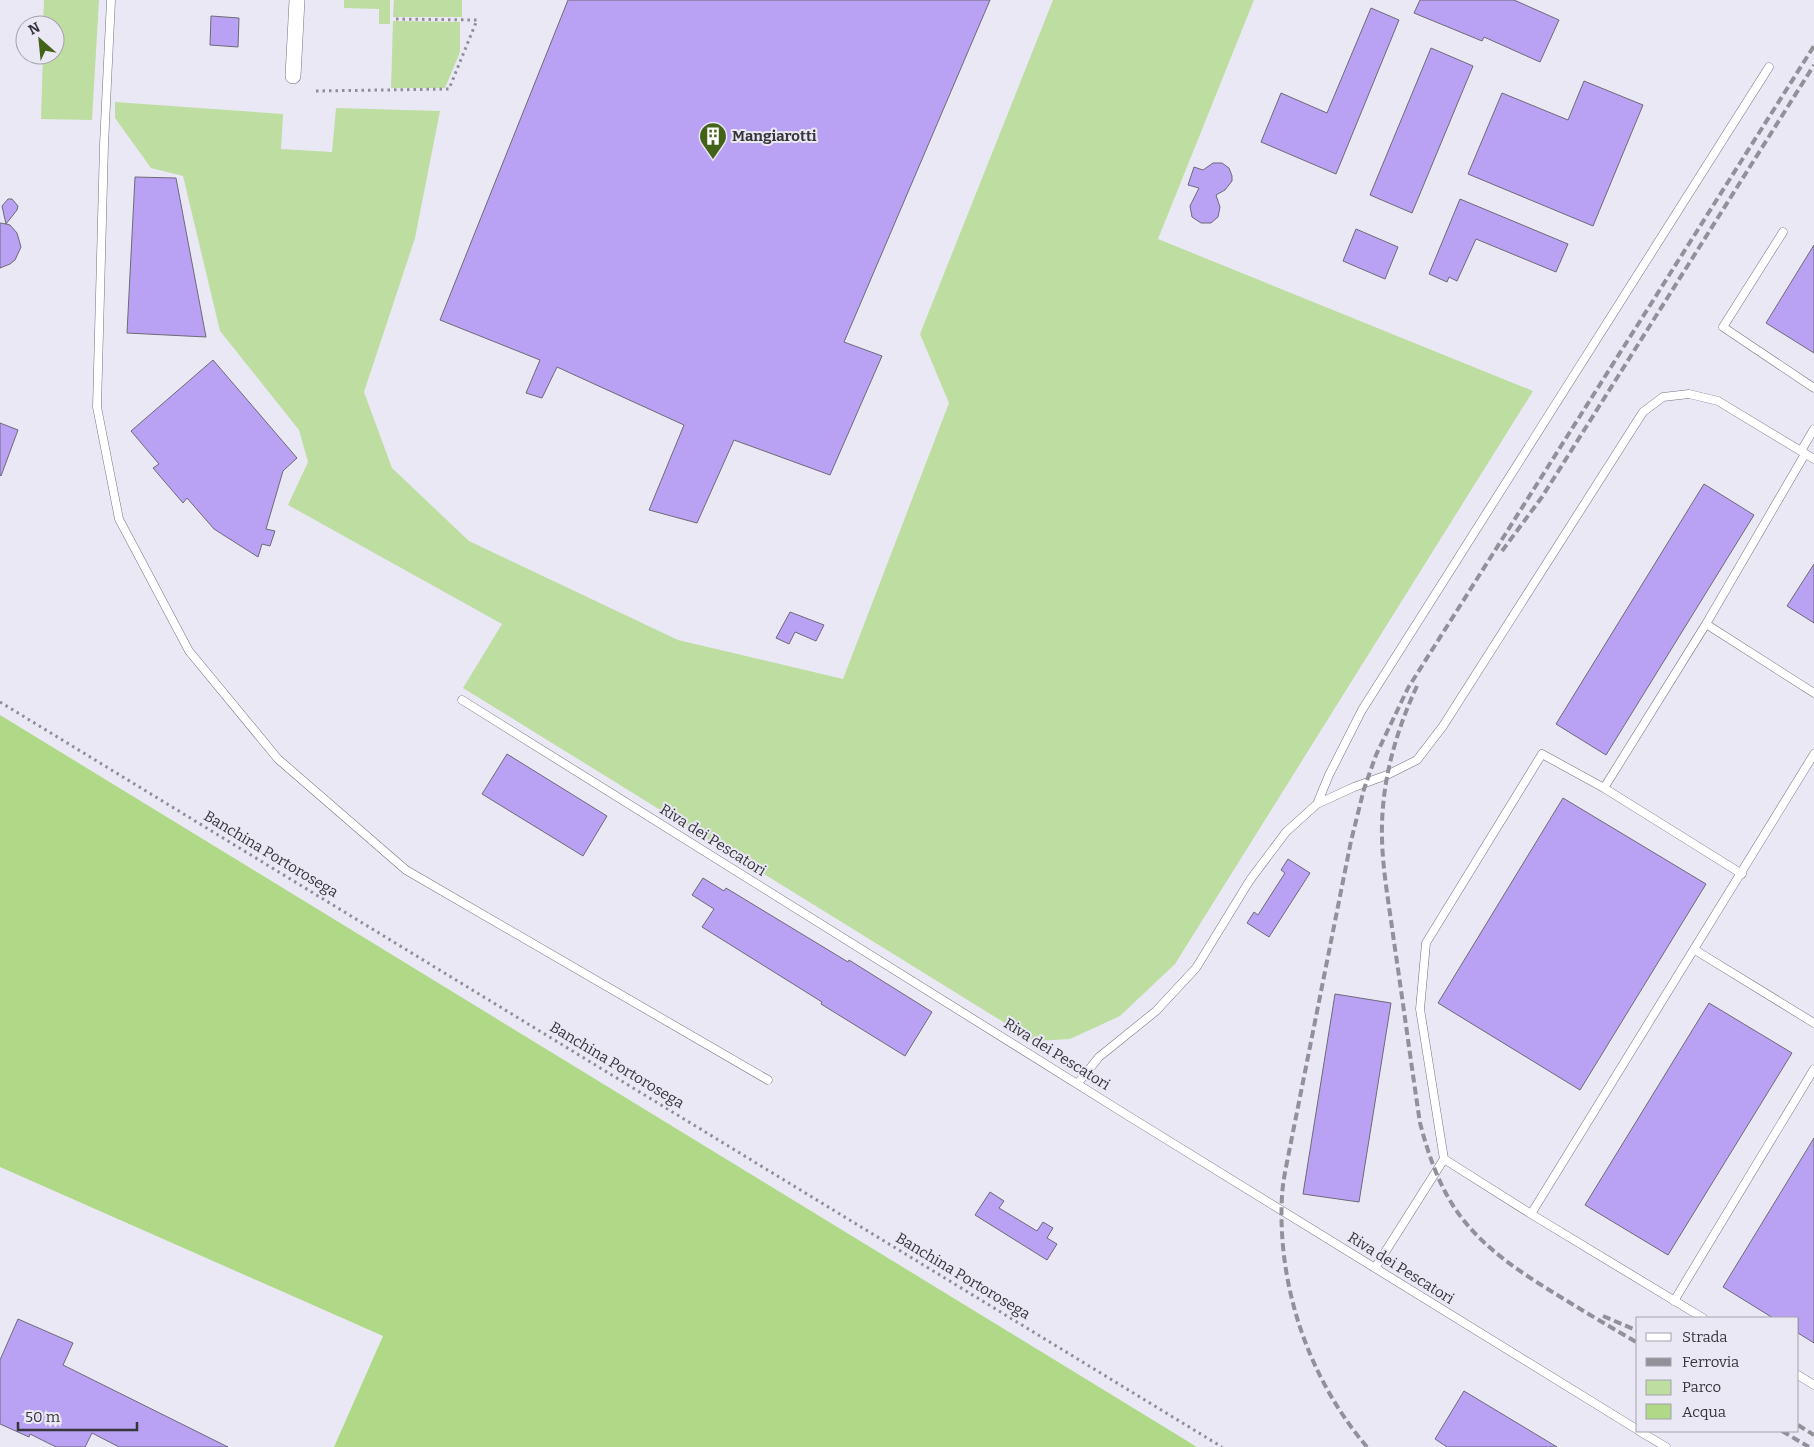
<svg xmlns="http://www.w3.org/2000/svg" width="1814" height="1447" viewBox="0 0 1814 1447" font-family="Bitter,serif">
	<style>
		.green { fill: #bedda1 }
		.water { fill: #afd986 }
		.building { fill: #b9a2f4; stroke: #6d6a76 }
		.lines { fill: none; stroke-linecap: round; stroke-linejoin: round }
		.lane-casing { stroke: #75737f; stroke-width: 9 }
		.street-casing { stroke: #75737f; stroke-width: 16 }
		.path { stroke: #8f8e97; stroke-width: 3; stroke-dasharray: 2.5 4; stroke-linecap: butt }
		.lane { stroke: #fff; stroke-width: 8 }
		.street { stroke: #fff; stroke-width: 15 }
		.rail { stroke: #929099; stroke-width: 4; stroke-dasharray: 8 4; stroke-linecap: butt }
		.labels { text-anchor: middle; stroke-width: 4; stroke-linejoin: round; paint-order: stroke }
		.poi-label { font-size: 15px; font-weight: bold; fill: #37363b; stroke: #ebe8f6; text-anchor: start }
		.street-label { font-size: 15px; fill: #37363b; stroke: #ebe8f6 }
	</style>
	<rect width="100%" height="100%" fill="#ebe8f6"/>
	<path class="green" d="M 44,0 L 99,0 L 92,120 L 41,119 L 43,55 L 55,55 L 55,25 L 43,25 Z
		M 344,0 L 390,0 L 390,24 L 379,24 L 379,9 L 344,8 Z
		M 394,0 L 462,0 L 462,17 L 393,17 Z
		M 1053,0 L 1254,0 L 1158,239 L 1533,391 L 1175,964 L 1120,1016 L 1070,1039 L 1034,1041 L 463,688 L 502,624 L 288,505 L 308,462 L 299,430 L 220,331 L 183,176 L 151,168 L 115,118 L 115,102 L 283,114 L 281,149 L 332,152 L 336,108 L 440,111 L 415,238 L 364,392 L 392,468 L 469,541 L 678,640 L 843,679 L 949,403 L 920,334 Z
		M 393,21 L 460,22 L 460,52 L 445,88 L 391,88 Z"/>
	<path class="water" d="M 0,715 L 1197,1447 L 334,1447 L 383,1336 L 0,1167 Z"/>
	<path class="building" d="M 568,0 L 990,0 L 844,342 L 882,356 L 830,475 L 734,440 L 697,523 L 649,510 L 684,425 L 557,367 L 542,398 L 526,393 L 540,360 L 440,320 Z
		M 1420,0 L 1514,0 L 1559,20 L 1540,62 L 1484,37 L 1482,41 L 1414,13 Z
		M 1371,8 L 1399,20 L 1336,174 L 1261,142 L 1281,93 L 1327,113 Z
		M 211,16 L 239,18 L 238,47 L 210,45 Z
		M 1431,48 L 1473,66 L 1412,213 L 1370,195 Z
		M 1584,81 L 1643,105 L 1593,226 L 1468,174 L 1502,93 L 1568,120 Z
		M 1213,163 L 1222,163 L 1229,168 L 1232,176 L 1232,181 L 1225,190 L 1216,195 L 1220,207 L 1218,217 L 1211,223 L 1201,223 L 1192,217 L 1190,206 L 1199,188 L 1188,185 L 1194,167 L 1203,170 Z
		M 135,177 L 176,178 L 206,337 L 127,333 Z
		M 8,199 L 12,199 L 18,206 L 17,210 L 6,224 L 10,225 L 17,233 L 21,247 L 15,260 L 10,264 L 0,268 L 0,223 L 6,224 L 2,206 Z
		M 1460,199 L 1568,244 L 1556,272 L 1476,239 L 1457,281 L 1449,277 L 1447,282 L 1429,274 Z
		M 1356,229 L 1398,247 L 1385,279 L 1343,261 Z
		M 1814,245 L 1814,353 L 1766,323 Z
		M 213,360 L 297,458 L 283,471 L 266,529 L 275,531 L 270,546 L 262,544 L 258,557 L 214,529 L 187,498 L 183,503 L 153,468 L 159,464 L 131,431 Z
		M 0,423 L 18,430 L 1,476 L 0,475 Z
		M 1704,484 L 1754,515 L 1606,755 L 1556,724 Z
		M 1814,564 L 1814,623 L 1787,606 Z
		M 790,612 L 824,625 L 816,641 L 795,632 L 789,644 L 776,638 Z
		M 507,754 L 607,816 L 583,856 L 482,794 Z
		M 1563,798 L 1706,884 L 1580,1090 L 1438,1003 Z
		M 1288,859 L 1310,873 L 1269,937 L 1247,923 L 1254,912 L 1258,915 L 1285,873 L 1281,870 Z
		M 703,878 L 724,891 L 726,888 L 848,962 L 849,960 L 932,1012 L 905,1056 L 821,1004 L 822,1002 L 702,927 L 714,909 L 692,895 Z
		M 1335,994 L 1391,1003 L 1359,1202 L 1303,1194 Z
		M 1709,1003 L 1792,1053 L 1668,1255 L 1585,1205 Z
		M 1814,1138 L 1814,1343 L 1798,1333 L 1798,1318 L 1773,1318 L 1723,1287 Z
		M 990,1192 L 1004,1201 L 999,1208 L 1037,1231 L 1043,1222 L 1053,1228 L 1047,1238 L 1057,1244 L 1047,1260 L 975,1215 Z
		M 18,1319 L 73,1343 L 63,1365 L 228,1447 L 119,1447 L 92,1433 L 85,1447 L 56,1447 L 30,1434 L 29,1437 L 0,1424 L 0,1360 Z
		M 1464,1391 L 1557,1447 L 1447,1447 L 1435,1439 Z"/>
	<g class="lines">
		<g class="lane-casing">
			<path id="lane" d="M 111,0 L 104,145 L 97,407 L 119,519 L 189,651 L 278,759 L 406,870 L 768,1080
				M 1783,232 L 1723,327 L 1814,388
				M 1801,451 L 1814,429
				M 1706,624 L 1814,693
				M 462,700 L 1130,1117 L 1638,1430
				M 1604,788 L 1706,624 L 1805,454
				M 1317,804 L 1329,775 L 1362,710 L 1769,67
				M 1695,950 L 1814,1023
				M 1078,1083 L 1099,1057 L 1156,1011 L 1196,968 L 1250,880 L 1286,832 L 1317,804 L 1354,787 L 1387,775 L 1417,760 L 1443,726 L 1643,412 L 1663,397 L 1689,394 L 1718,401 L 1814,459
				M 1531,1214 L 1814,754
				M 1375,1268 L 1444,1159
				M 1674,1301 L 1814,1069
				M 1703,1318 L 1531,1214 L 1444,1159 L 1420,1009 L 1426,943 L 1542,754 L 1604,788 L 1742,874
				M 1798,1375 L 1814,1385
				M 1639,1431 L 1666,1447"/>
		</g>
		<g class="street-casing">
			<path id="street" d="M 293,76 L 297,0"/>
		</g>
		<path class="path" d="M 316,91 L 449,89 L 477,20 L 392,19
			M 0,702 L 1222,1447"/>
		<use href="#lane" class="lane"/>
		<use href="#street" class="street"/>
		<path class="rail" d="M 1502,551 L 1542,497 L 1814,65
			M 1417,686 C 1397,729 1383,776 1382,825 C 1381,864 1389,903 1394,942 C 1403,1002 1411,1063 1420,1123 C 1429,1157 1440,1189 1461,1217 C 1487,1251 1523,1274 1559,1296 C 1585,1312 1612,1328 1638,1343
			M 1603,1316 L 1638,1331
			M 1798,1425 L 1814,1435
			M 1782,1431 L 1809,1447
			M 1367,1447 C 1309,1379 1277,1286 1282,1196 C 1283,1179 1287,1163 1290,1147 L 1351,841 L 1364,789 L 1376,755 L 1408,688 L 1814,46"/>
	</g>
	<defs>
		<g id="building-pin" transform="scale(1.4375)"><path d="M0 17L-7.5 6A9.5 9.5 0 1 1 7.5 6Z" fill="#436318" stroke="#ebe8f6"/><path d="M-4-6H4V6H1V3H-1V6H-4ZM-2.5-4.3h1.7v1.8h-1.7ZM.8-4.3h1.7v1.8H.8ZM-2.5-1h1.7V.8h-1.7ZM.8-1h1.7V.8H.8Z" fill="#fff"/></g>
	</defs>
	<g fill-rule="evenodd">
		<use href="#building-pin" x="713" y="136"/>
	</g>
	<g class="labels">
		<g class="poi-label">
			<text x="732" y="141">Mangiarotti</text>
		</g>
		<g class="street-label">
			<text transform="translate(713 840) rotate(32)" y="5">Riva dei Pescatori</text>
			<text transform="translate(271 854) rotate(31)" y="5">Banchina Portorosega</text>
			<text transform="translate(1057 1054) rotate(32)" y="5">Riva dei Pescatori</text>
			<text transform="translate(617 1065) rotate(31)" y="5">Banchina Portorosega</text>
			<text transform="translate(1401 1268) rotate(32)" y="5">Riva dei Pescatori</text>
			<text transform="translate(963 1276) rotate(31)" y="5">Banchina Portorosega</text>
		</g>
	</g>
	<rect x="1636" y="1317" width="162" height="115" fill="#ebe8f6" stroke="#a3a1ab"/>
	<rect x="1646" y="1333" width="25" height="8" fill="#ffffff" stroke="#a3a1ab"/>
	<text x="1682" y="1342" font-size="15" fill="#37363b">Strada</text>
	<rect x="1646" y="1358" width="25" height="8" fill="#929099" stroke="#a3a1ab"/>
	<text x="1682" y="1367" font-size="15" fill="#37363b">Ferrovia</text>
	<rect x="1646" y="1380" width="25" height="15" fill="#bedda1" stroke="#a3a1ab"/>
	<text x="1682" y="1392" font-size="15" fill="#37363b">Parco</text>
	<rect x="1646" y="1404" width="25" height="15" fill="#afd986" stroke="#a3a1ab"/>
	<text x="1682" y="1417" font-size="15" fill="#37363b">Acqua</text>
	<g transform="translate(40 40) rotate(333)"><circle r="24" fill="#ebe8f6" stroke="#a3a1ab"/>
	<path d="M0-4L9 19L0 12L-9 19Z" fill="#436318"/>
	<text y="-8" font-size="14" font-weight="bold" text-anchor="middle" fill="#37363b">N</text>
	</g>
	<path d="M18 1422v8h119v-8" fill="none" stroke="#37363b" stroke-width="2.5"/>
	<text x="25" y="1422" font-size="15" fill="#37363b" stroke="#ebe8f6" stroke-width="4" paint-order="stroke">50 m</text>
</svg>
